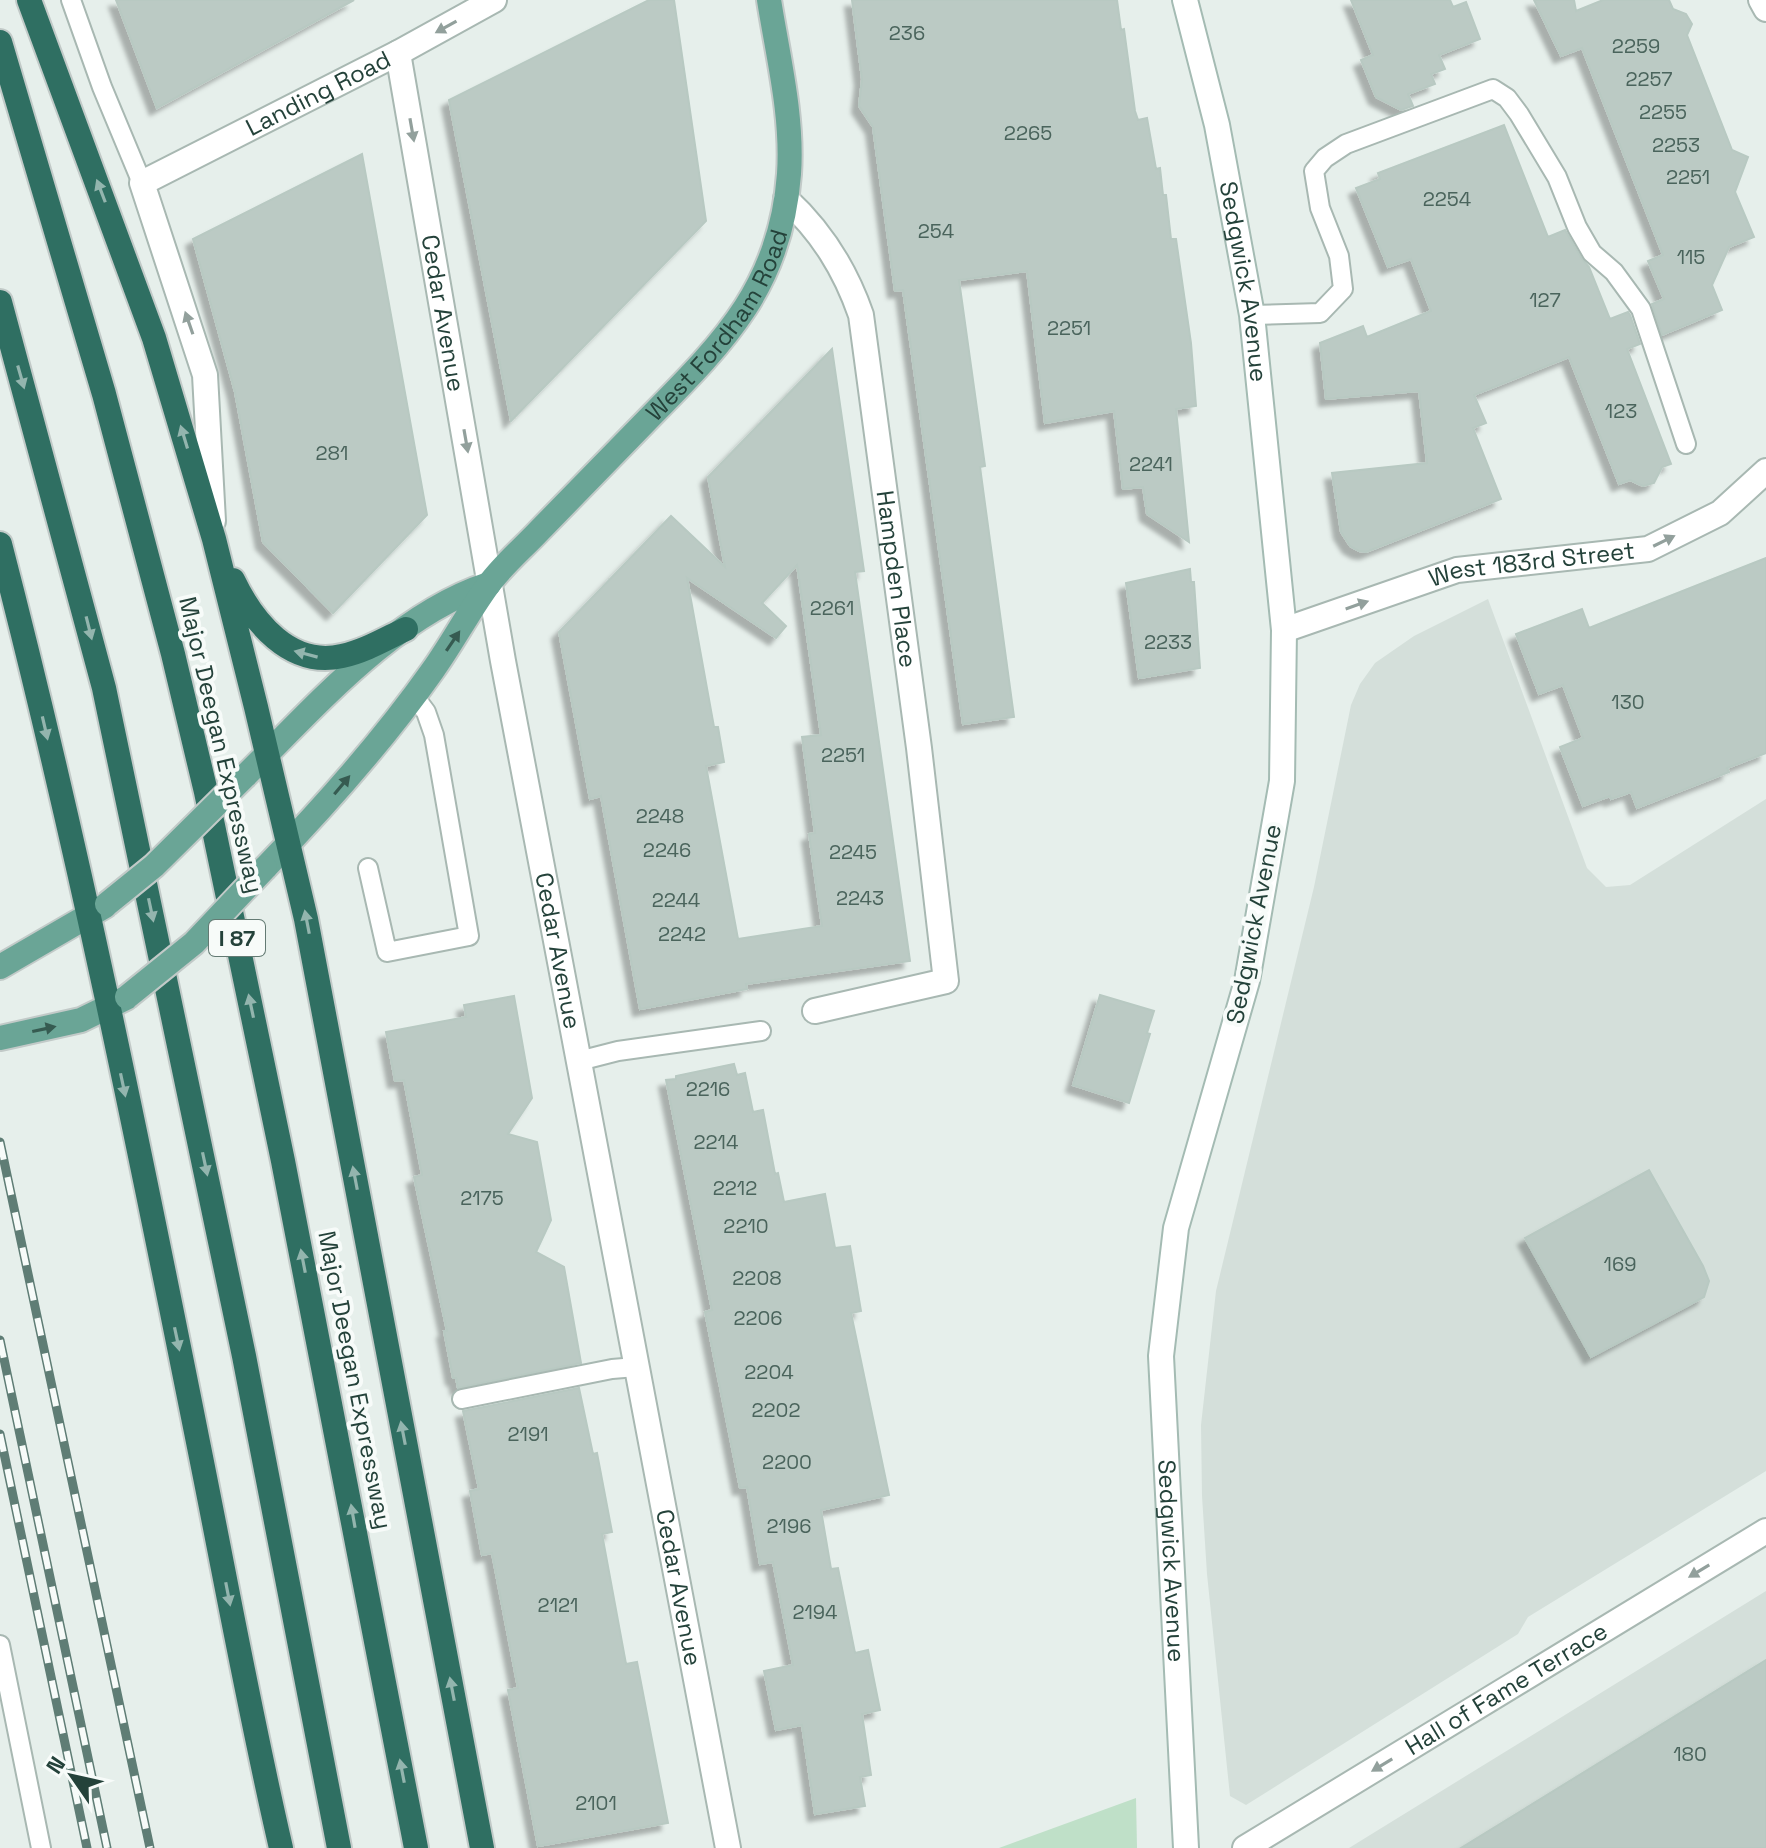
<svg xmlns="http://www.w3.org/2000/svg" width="1766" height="1848" viewBox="0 0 1766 1848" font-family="'Space Grotesk',sans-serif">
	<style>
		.built { fill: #d4dfda }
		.green { fill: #bfe0c8 }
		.building { fill: #bbcac4; stroke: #b8c9c2; stroke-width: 2; fill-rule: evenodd; filter: url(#shadow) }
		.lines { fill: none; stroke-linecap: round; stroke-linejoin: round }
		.service-casing { stroke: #a8b8b2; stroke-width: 22 }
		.minor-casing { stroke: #a8b8b2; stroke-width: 28 }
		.secondary-casing { stroke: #a4bbb3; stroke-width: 28 }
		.primary-casing { stroke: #c2cac8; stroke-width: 28 }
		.motorway-casing { stroke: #c2cac8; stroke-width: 28 }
		.service { stroke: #fff; stroke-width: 18 }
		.minor { stroke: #fff; stroke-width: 24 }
		.secondary { stroke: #fff; stroke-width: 24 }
		.primary { stroke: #6aa596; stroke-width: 24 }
		.motorway { stroke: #2f6f62; stroke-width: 24 }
		.rail-casing { stroke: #5f7d75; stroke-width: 9 }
		.rail { stroke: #f7fbf9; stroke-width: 6; stroke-dasharray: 18; stroke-linecap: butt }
		.primary-bridge-casing { stroke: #c2cac8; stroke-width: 28; stroke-linecap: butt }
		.primary-bridge { stroke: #6aa596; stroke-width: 24 }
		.oneway { fill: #92a09c }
		.oneway2 { fill: #93b5ae }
		.oneway3 { fill: #365b51 }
		.labels { text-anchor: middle; stroke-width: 8; stroke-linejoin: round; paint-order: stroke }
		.number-label { font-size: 20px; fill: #4a645c }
		.shield { fill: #f7fbf9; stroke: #637a73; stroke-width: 2 }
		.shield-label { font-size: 22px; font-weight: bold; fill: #24423a }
		.street-label { font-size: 24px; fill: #24423a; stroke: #f7fbf9 }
	</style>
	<defs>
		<filter id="shadow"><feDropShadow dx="-7" dy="7" stdDeviation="2" flood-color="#0004"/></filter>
	</defs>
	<rect width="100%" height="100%" fill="#e6efeb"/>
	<path class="built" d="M 1488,599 L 1587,868 L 1606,887 L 1630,885 L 1766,799 L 1766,1471 L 1528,1617 L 1518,1634 L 1246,1805 L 1230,1796 L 1207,1574 L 1202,1496 L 1201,1425 L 1216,1291 L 1314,887 L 1351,705 L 1360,684 L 1375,663 L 1414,636 Z
		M 1766,1591 L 1766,1848 L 1349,1848 Z"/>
	<path class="green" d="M 1136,1798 L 1137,1848 L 999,1848 Z"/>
	<path class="building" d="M 116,0 L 354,0 L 157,108 Z
		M 649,0 L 674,0 L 706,221 L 511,421 L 449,100 Z
		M 852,0 L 1117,0 L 1121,30 L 1124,29 L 1135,111 L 1138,120 L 1147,118 L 1156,169 L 1160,168 L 1163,195 L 1166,195 L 1171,239 L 1176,239 L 1191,343 L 1196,406 L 1176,409 L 1189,542 L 1147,514 L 1143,487 L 1123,489 L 1114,411 L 1045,423 L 1027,271 L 959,280 L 985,466 L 980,467 L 1014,717 L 963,724 L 903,290 L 895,291 L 873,127 L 859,106 L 862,79 Z
		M 1351,0 L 1450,0 L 1453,7 L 1466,2 L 1480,39 L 1439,55 L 1445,69 L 1431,74 L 1435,84 L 1408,94 L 1413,106 L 1401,110 L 1376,97 L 1361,60 L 1373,55 Z
		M 1534,0 L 1574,0 L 1576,11 L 1603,0 L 1669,0 L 1673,9 L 1686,14 L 1692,24 L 1687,35 L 1732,150 L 1748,157 L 1735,192 L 1754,237 L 1729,247 L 1712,285 L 1722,310 L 1662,335 L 1652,304 L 1664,299 L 1648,261 L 1663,255 L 1582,48 L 1561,56 Z
		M 1504,125 L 1548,237 L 1565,230 L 1582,259 L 1589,267 L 1610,319 L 1628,312 L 1630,315 L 1640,344 L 1627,349 L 1671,464 L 1662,467 L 1654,483 L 1643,486 L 1630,480 L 1619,484 L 1569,357 L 1474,395 L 1486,423 L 1473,428 L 1501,499 L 1366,552 L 1359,551 L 1350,546 L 1341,532 L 1332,473 L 1427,463 L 1419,391 L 1326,399 L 1320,343 L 1363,326 L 1367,337 L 1431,311 L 1411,259 L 1388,267 L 1356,188 L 1380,179 L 1378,173 Z
		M 362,154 L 427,515 L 333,613 L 263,542 L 235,392 L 193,239 Z
		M 832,349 L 864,571 L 855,572 L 910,961 L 746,984 L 747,989 L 640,1009 L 601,796 L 590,799 L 559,632 L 671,516 L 725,567 L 708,477 ZM 797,565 L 821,735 L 802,737 L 815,833 L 809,834 L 822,926 L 738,939 L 706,766 L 724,762 L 718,727 L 714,727 L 687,578 L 776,638 L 786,626 L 762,603 Z
		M 1766,558 L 1766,753 L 1727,768 L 1729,772 L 1637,808 L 1631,792 L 1611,799 L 1610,796 L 1583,806 L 1560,747 L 1583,738 L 1563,685 L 1539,694 L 1516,634 L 1582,609 L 1589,628 Z
		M 1190,569 L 1191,582 L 1194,582 L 1200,668 L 1139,678 L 1126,583 Z
		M 1100,995 L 1154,1011 L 1147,1033 L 1150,1034 L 1129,1103 L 1073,1085 Z
		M 514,996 L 532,1098 L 508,1134 L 537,1142 L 551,1220 L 536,1252 L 564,1267 L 581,1363 L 458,1388 L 456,1378 L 453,1378 L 444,1331 L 447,1331 L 414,1177 L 422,1175 L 404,1080 L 395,1081 L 386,1032 L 466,1017 L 464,1005 Z
		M 734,1064 L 737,1075 L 745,1073 L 753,1112 L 763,1110 L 775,1174 L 778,1173 L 784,1202 L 825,1194 L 835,1248 L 850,1246 L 861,1311 L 851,1313 L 889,1495 L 821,1510 L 831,1569 L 838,1568 L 855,1653 L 868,1650 L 880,1710 L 862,1714 L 871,1775 L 860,1777 L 865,1806 L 815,1814 L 802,1725 L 776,1730 L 764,1671 L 793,1665 L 773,1562 L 760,1564 L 747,1487 L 740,1488 L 705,1312 L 712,1310 L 666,1080 L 676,1079 L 676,1076 Z
		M 1649,1170 L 1703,1266 L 1709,1281 L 1704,1297 L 1591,1357 L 1525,1238 Z
		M 579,1388 L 593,1454 L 597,1453 L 612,1532 L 602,1534 L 626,1664 L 637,1662 L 668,1823 L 538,1846 L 508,1690 L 518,1688 L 492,1553 L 482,1555 L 470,1491 L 479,1489 L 463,1411 Z
		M 1766,1660 L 1766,1848 L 1461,1848 Z"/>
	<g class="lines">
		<g class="service-casing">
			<path id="service" d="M 71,0 L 102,87 L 142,183
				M 1252,315 L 1320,313 L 1343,289 L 1339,256 L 1320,208 L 1314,171 L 1325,158 L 1346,144 L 1493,89 L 1507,98 L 1519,114 L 1557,177 L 1577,227 L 1592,253 L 1614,272 L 1641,309 L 1686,444
				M 368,868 L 387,952 L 469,936 L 434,735 L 426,712 L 414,696
				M 579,1061 L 618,1051 L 761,1031
				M 462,1399 L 612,1369 L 636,1367
				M 0,1645 L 41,1848"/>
		</g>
		<g class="minor-casing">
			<g id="minor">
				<path d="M 1761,0 L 1766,9"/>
				<path id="s1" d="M 398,53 L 503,661 L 728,1848"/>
				<path id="s2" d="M 786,199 C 822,232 845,269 861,315 L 919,748 L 946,981 L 815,1011"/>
				<path id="s3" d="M 213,521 L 205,375 L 142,183 L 398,53 L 494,0"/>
				<path id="s4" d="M 1284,630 L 1457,570 L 1648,549 L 1720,513 L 1766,471"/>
				<path id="s5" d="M 1245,1848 L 1766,1531"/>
			</g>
		</g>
		<g class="secondary-casing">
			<g id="secondary">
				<path id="s6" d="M 1185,0 L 1217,125 L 1252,315 L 1284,630 L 1282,781 L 1247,981 L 1176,1228 L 1161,1356 L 1186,1848"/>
			</g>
		</g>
		<g class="primary-casing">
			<g id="primary">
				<path d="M 245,776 C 315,707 394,615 489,584"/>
				<path id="s7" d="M 265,868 C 325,806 383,741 433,670 C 453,642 469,611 489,584 C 503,565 523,548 539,531 C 577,492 615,453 653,414 C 726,340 781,284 789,174 C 793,116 778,57 769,0"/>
				<path d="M 0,967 L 105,906"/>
				<path d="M 0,1038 L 81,1020 L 126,998"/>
			</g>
		</g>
		<g class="motorway-casing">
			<path id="motorway" d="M 29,0 L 154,338 L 214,539 L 256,707 L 306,919 L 482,1848
				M 0,42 L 104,394 L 173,654 L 206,792 L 283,1161 L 416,1848
				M 0,302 L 104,688 L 244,1356 L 339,1848
				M 0,544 C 77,841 139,1146 199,1447 C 226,1581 250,1715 281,1848
				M 233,580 C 253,622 290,668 342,656 C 365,651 385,639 406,629"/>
		</g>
		<use href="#service" class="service"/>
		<use href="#minor" class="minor"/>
		<use href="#secondary" class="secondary"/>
		<use href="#primary" class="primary"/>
		<use href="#motorway" class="motorway"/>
		<g class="rail-casing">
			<path id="rail" d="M 0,1142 L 150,1848
				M 0,1340 L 107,1848
				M 0,1434 L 87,1848"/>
		</g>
		<use href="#rail" class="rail"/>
		<g class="primary-bridge-casing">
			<path id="primary-bridge" d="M 107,904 L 154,866 L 245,776
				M 127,997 L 194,943 L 265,868"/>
		</g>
		<use href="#primary-bridge" class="primary-bridge"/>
	</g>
	<defs><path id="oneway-solid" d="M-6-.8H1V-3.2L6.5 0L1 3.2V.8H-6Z" transform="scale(2)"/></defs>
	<g class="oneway">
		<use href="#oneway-solid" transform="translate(446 27) rotate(151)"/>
		<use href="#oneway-solid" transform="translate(412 130) rotate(80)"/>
		<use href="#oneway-solid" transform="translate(189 323) rotate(-109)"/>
		<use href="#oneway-solid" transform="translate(466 441) rotate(80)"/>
		<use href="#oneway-solid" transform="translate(1664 541) rotate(-26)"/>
		<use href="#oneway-solid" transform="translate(1357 605) rotate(-19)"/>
		<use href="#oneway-solid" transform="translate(1699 1571) rotate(149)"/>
		<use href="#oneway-solid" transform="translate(1382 1765) rotate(149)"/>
	</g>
	<g class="oneway2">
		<use href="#oneway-solid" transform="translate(101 191) rotate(-111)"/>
		<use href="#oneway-solid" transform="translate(21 377) rotate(74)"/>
		<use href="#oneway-solid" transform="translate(184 437) rotate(-107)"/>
		<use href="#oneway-solid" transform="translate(89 628) rotate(76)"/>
		<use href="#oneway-solid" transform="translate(306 654) rotate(-165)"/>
		<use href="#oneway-solid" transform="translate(45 728) rotate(77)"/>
		<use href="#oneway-solid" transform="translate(151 910) rotate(78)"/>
		<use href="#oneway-solid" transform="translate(307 922) rotate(-101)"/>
		<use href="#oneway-solid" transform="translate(251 1006) rotate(-102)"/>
		<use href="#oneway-solid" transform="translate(123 1085) rotate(78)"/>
		<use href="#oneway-solid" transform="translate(205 1164) rotate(78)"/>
		<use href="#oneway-solid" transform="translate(355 1178) rotate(-101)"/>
		<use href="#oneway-solid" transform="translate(303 1261) rotate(-101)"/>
		<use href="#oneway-solid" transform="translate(177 1339) rotate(78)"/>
		<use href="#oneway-solid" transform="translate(403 1433) rotate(-101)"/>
		<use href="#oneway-solid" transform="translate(353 1516) rotate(-100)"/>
		<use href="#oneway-solid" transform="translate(228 1594) rotate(79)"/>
		<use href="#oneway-solid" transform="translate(452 1689) rotate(-101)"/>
		<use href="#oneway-solid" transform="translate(402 1771) rotate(-101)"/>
	</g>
	<g class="oneway3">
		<use href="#oneway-solid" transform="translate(453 641) rotate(-56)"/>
		<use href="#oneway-solid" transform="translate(342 785) rotate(-50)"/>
		<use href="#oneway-solid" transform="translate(44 1029) rotate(-12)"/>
	</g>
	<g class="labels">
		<g class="number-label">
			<text x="907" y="40">236</text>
			<text x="1636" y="53">2259</text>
			<text x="1649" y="86">2257</text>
			<text x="1663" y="119">2255</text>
			<text x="1028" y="140">2265</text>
			<text x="1676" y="152">2253</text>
			<text x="1688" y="184">2251</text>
			<text x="1447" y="206">2254</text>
			<text x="936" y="238">254</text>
			<text x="1691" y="264">115</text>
			<text x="1545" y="307">127</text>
			<text x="1069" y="335">2251</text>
			<text x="1621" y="418">123</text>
			<text x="332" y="460">281</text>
			<text x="1151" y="471">2241</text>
			<text x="832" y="615">2261</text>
			<text x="1168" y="649">2233</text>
			<text x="1628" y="709">130</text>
			<text x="843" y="762">2251</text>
			<text x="660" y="823">2248</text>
			<text x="667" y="857">2246</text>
			<text x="853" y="859">2245</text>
			<text x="860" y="905">2243</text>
			<text x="676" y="907">2244</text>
			<text x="682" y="941">2242</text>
			<text x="708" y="1096">2216</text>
			<text x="716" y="1149">2214</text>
			<text x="735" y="1195">2212</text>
			<text x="482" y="1205">2175</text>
			<text x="746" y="1233">2210</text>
			<text x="1620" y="1271">169</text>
			<text x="757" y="1285">2208</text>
			<text x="758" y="1325">2206</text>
			<text x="769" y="1379">2204</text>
			<text x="776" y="1417">2202</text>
			<text x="528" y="1441">2191</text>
			<text x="787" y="1469">2200</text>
			<text x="789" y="1533">2196</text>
			<text x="558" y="1612">2121</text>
			<text x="815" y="1619">2194</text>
			<text x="1690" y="1761">180</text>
			<text x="596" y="1810">2101</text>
		</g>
		<rect class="shield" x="209" y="920" width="56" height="36" rx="6"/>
		<g class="shield-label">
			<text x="237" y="946">I 87</text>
		</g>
		<g class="street-label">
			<text dy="8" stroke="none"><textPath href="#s3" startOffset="546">Landing Road</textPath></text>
			<text dy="8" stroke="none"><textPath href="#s6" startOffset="288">Sedgwick Avenue</textPath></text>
			<text dy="8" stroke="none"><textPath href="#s1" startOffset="264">Cedar Avenue</textPath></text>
			<text dy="8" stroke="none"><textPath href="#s7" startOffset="710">West Fordham Road</textPath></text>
			<text dy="8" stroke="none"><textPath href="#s4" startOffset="258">West 183rd Street</textPath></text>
			<text dy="8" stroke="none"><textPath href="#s2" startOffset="406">Hampden Place</textPath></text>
			<text transform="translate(221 745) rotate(77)" y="8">Major Deegan Expressway</text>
			<text transform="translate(1254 924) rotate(-79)" y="8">Sedgwick Avenue</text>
			<text dy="8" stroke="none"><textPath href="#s1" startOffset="912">Cedar Avenue</textPath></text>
			<text transform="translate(355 1380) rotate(79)" y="8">Major Deegan Expressway</text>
			<text dy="8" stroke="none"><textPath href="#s6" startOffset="1584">Sedgwick Avenue</textPath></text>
			<text dy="8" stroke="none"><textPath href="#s1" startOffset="1560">Cedar Avenue</textPath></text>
			<text dy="8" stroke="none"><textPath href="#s5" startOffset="306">Hall of Fame Terrace</textPath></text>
		</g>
	</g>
	<g transform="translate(72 1776) rotate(304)" stroke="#f7fbf9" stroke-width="6" paint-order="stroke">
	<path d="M0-6L14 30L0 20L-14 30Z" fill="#24423a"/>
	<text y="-12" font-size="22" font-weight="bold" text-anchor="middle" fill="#24423a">N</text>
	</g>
</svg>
